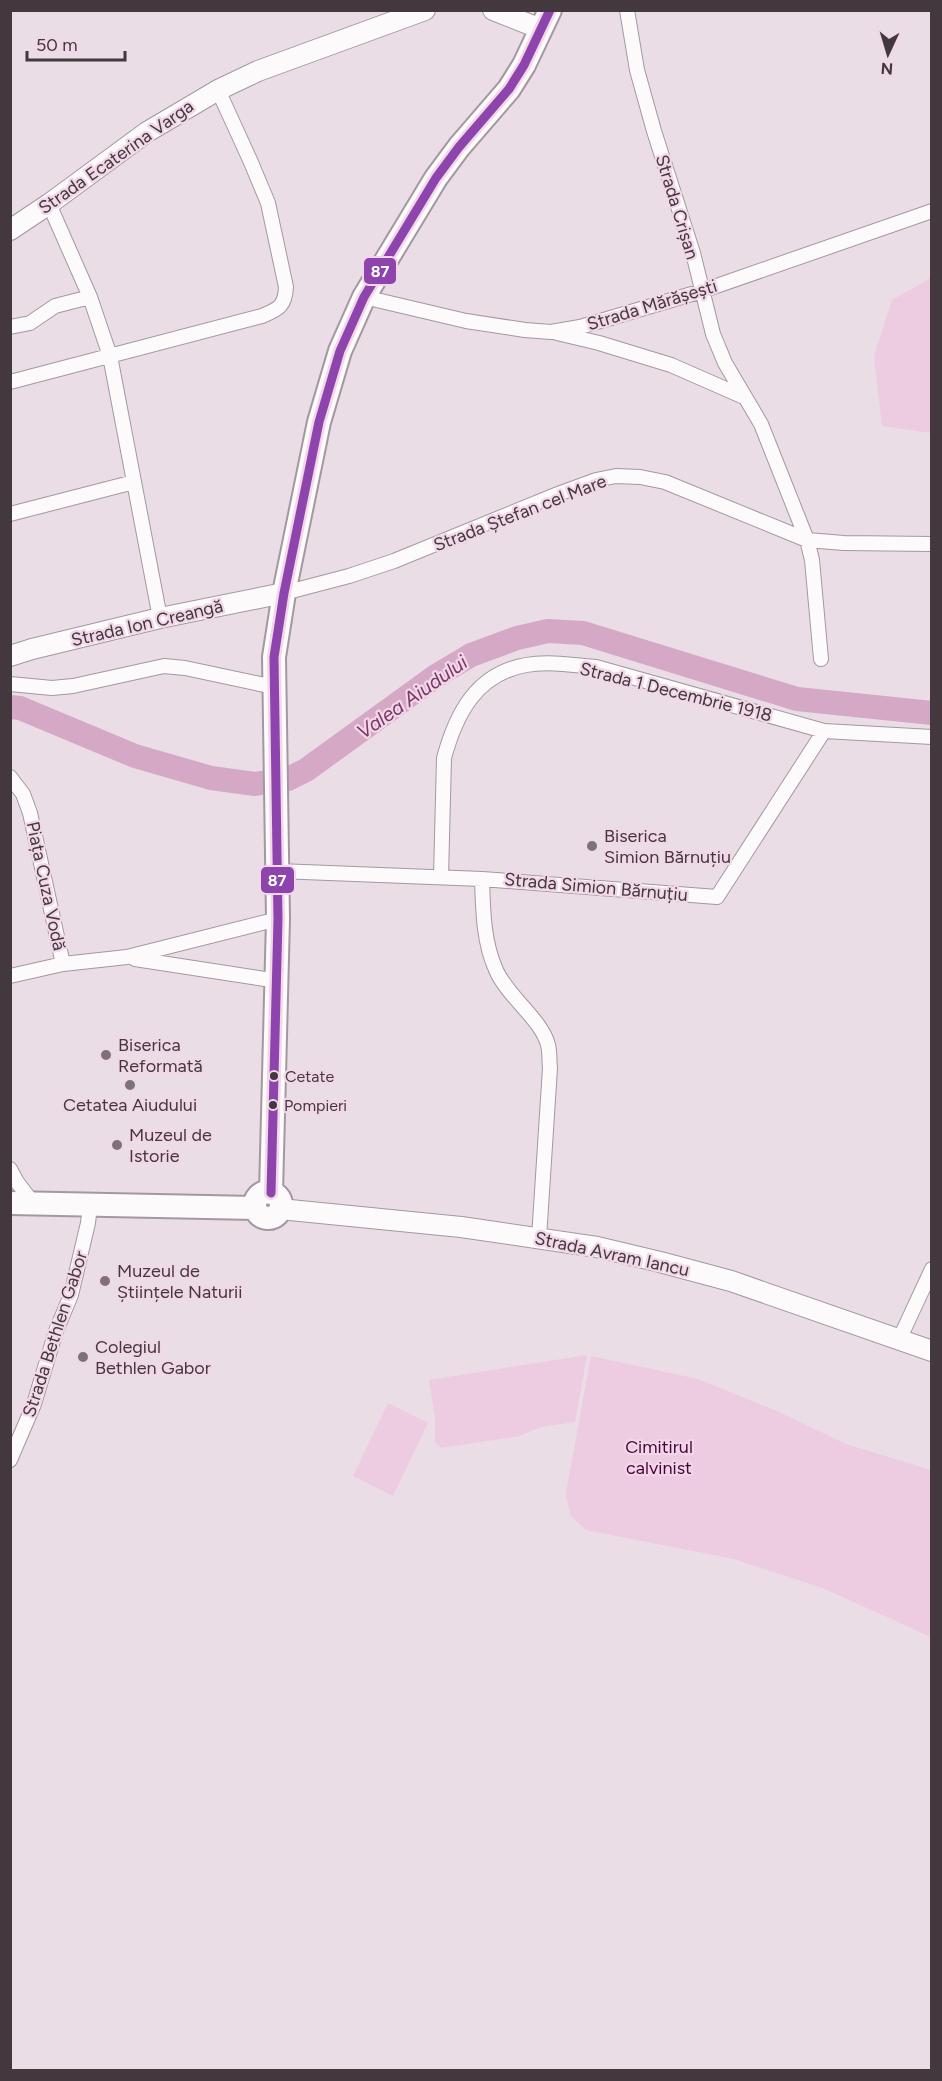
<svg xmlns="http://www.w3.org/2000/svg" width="942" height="2081" viewBox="0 0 942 2081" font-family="Figtree,sans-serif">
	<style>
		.green { fill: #edcbe0 }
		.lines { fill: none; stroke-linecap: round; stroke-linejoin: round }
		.river { stroke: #d5a8c6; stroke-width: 24 }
		.street-casing { stroke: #a3989f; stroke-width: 16 }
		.secondary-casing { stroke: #a3989f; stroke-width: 22 }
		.primary-casing { stroke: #a3989f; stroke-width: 26 }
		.street { stroke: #fcfafb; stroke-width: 14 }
		.secondary { stroke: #fcfafb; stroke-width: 20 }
		.primary { stroke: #fcfafb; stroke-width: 22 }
		.bus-1-casing { stroke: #f1d7e7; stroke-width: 14 }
		.bus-1 { stroke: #8e44ad; stroke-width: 9 }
		.poi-dot { fill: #7d7279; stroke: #f1d7e7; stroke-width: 2 }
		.bus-dot { fill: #42383e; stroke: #f1d7e7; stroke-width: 2 }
		.labels { text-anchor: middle; stroke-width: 4.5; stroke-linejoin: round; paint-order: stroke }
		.bus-label { font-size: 16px; fill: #42383e; stroke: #f1d7e7; text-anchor: start }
		.street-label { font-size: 18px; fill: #42383e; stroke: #f1d7e7 }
		.poi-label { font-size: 18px; fill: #42383e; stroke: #f1d7e7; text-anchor: start }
		.park-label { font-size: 18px; fill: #4b043b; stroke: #f1d7e7 }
		.water-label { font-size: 20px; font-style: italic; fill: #7c3667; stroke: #f1d7e7 }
		.line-badge { stroke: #f1d7e7; stroke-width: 2 }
		.badge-label { font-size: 16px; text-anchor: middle; font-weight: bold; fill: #fff }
	</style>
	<rect width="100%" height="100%" fill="#ebdde6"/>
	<path class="green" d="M 931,278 L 931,433 L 882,426 L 874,356 L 892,300 Z
		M 587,1355 L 575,1422 L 541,1427 L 519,1436 L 441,1448 L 435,1442 L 435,1417 L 429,1380 Z
		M 591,1356 L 698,1379 L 779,1412 L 846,1444 L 931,1470 L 931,1637 L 825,1589 L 734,1559 L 586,1530 L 570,1515 L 566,1493 Z
		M 388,1403 L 428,1423 L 393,1496 L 353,1476 Z"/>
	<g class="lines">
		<path class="river" d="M 10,707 L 20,708 L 135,756 L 211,778 L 255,784 L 288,779 L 306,770 L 436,676 L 471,655 L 517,638 L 548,631 L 583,633 L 797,699 L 932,713"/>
		<g class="street-casing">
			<path id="street" d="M 627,10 L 637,70 L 654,131 L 693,253 L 713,334 L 725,363 L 761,424 L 807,540 L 812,560 L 821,659
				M 49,204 L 90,297 L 110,356 L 160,618
				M 364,297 L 466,321 L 525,330 L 551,332 L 580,327 L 702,291 L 932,211
				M 10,327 L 30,323 L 55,306 L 90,297
				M 557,333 L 599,343 L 671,365 L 744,397
				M 10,382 L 262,316 C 279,309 285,306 286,287 L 268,203 L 250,160 L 218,90
				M 10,514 L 134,482
				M 284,593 L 349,576 L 394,561 L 558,494 L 596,480 L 616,476 L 640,477 L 665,482 L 807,540 L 844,543 L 932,544
				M 10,684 L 52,688 L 73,686 L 164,666 L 185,668 L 274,687
				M 10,777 L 23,794 L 30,813 L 63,964
				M 278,871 L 482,879 L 717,897 L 824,731
				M 441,877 L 444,758 C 456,714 476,674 526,665 C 548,661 573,665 596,667 L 824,731 L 932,737
				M 482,879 C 483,909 483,941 496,970 C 507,996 542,1020 548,1045 C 550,1052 549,1061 550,1068 L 539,1238
				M 135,959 L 278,981
				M 10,976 L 63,964 L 127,957 L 278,919
				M 10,1169 L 17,1182 L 33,1203
				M 899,1340 L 932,1269
				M 10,1460 L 34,1404 L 56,1331 L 71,1295 L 88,1223 L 90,1205"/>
		</g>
		<g class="secondary-casing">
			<path id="secondary" d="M 493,10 L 541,29
				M 10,230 L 49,204 L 147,132 L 218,90 L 258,71 L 425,10
				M 10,656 L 32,649 L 160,618 L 284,593
				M 280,1209 L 461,1227 L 597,1247 L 660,1262 L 731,1281 L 932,1351"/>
		</g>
		<g class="primary-casing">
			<path id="primary" d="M255 1205a13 13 0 1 1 26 0a13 13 0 1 1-26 0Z
				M 271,1193 L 278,919 L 274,657 L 284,593 L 319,422 L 340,351 L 364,297 L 436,178 L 459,147 L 509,89 L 524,65 L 550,10
				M 10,1203 L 255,1208"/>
		</g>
		<use href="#street" class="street"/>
		<use href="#secondary" class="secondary"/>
		<use href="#primary" class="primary"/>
		<g class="bus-1-casing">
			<path id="bus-1" d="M 271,1193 L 278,919 L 274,657 L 284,593 L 319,422 L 340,351 L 364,297 L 436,178 L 459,147 L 509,89 L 524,65 L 550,10"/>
		</g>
		<use href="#bus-1" class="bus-1"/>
	</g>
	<g class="poi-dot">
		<circle cx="592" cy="846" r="6"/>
		<circle cx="106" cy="1055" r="6"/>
		<circle cx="130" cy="1085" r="6"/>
		<circle cx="117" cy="1145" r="6"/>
		<circle cx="105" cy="1281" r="6"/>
		<circle cx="83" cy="1357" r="6"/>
	</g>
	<g class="bus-dot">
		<circle cx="274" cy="1076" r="5"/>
		<circle cx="273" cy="1105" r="5"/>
	</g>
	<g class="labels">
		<g class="bus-label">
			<text x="285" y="1082">Cetate</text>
			<text x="284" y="1111">Pompieri</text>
		</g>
		<g class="street-label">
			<text transform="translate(116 157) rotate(-35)" y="6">Strada Ecaterina Varga</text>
			<text transform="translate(677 207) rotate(73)" y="6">Strada Crișan</text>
			<text transform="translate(652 305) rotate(-17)" y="6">Strada Mărășești</text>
			<text transform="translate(520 513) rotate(-21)" y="6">Strada Ștefan cel Mare</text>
			<text transform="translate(147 623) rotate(-13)" y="6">Strada Ion Creangă</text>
			<text transform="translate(676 692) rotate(14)" y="6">Strada 1 Decembrie 1918</text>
			<text transform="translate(46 886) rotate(78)" y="6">Piața Cuza Vodă</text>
			<text transform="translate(596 887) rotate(5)" y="6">Strada Simion Bărnuțiu</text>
			<text transform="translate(612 1254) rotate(12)" y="6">Strada Avram Iancu</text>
			<text transform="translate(55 1334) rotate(-72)" y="6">Strada Bethlen Gabor</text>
		</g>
		<g class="poi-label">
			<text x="604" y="842">Biserica<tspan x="604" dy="21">Simion Bărnuțiu</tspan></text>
			<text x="118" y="1051">Biserica<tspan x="118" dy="21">Reformată</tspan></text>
			<text x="130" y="1111" text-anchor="middle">Cetatea Aiudului</text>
			<text x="129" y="1141">Muzeul de<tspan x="129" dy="21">Istorie</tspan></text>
			<text x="117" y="1277">Muzeul de<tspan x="117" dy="21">Științele Naturii</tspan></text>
			<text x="95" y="1353">Colegiul<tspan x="95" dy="21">Bethlen Gabor</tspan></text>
		</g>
		<g class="park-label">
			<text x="659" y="1453">Cimitirul<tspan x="659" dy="21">calvinist</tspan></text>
		</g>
		<g class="water-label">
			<text transform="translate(412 697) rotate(-35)" y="7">Valea Aiudului</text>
		</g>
	</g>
	<g class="line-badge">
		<rect x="363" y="257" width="34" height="28" rx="6" fill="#8e44ad"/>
		<rect x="260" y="866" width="35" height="28" rx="6" fill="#8e44ad"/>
	</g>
	<g class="badge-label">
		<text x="380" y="277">87</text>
		<text x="277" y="886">87</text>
	</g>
	<rect width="942" height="2081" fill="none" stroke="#42383e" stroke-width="24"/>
	<g transform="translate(888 54) rotate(184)" stroke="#f1d7e7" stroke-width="4.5" paint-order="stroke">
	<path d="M0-4.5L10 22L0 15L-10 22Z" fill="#42383e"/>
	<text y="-9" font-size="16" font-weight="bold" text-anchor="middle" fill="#42383e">N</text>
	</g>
	<path d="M27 51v9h98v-9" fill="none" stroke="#42383e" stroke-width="3"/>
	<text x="36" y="51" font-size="18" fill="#42383e" stroke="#f1d7e7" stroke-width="4.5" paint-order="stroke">50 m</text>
</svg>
